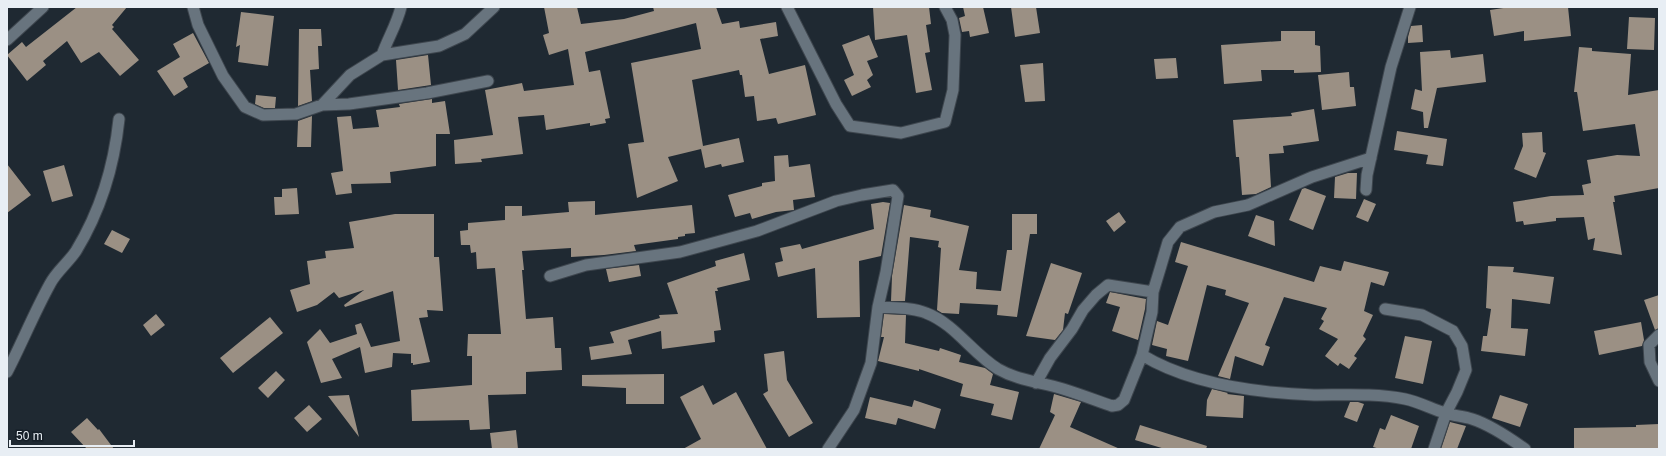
<svg xmlns="http://www.w3.org/2000/svg" width="1666" height="456" viewBox="0 0 1666 456" font-family="Helvetica,sans-serif">
	<style>
		.building { fill: #9b9084 }
		.lines { fill: none; stroke-linecap: round; stroke-linejoin: round }
		.minor-casing { stroke: #3e464e; stroke-width: 13 }
		.minor { stroke: #68747e; stroke-width: 11 }
	</style>
	<rect width="100%" height="100%" fill="#1f2932"/>
	<path class="building" d="M 77,7 L 127,7 L 112,25 L 114,27 L 112,29 L 139,60 L 120,76 L 99,52 L 81,63 L 67,41 L 43,61 L 46,65 L 27,81 L 7,55 L 22,42 L 26,47 Z
		M 544,7 L 577,7 L 581,24 L 624,19 L 654,11 L 653,7 L 716,7 L 722,24 L 739,21 L 740,28 L 776,22 L 778,36 L 760,39 L 769,74 L 805,65 L 816,115 L 778,124 L 776,118 L 757,121 L 754,96 L 745,97 L 742,75 L 740,75 L 739,70 L 692,80 L 703,146 L 739,138 L 744,162 L 722,167 L 721,164 L 705,168 L 701,149 L 668,157 L 678,181 L 637,198 L 628,144 L 644,142 L 631,63 L 701,49 L 696,23 L 585,52 L 589,72 L 600,70 L 610,118 L 605,119 L 606,123 L 590,126 L 590,123 L 546,130 L 544,115 L 518,117 L 523,154 L 481,159 L 482,162 L 455,164 L 454,140 L 493,135 L 485,90 L 522,83 L 524,91 L 574,85 L 568,49 L 549,55 L 543,35 L 549,33 Z
		M 873,7 L 929,7 L 931,24 L 926,25 L 930,52 L 925,53 L 932,90 L 916,93 L 907,35 L 875,40 Z
		M 963,7 L 983,7 L 989,33 L 970,37 L 969,31 L 962,32 L 959,18 L 965,16 Z
		M 1011,7 L 1036,7 L 1040,33 L 1015,37 Z
		M 1510,7 L 1568,7 L 1571,36 L 1524,41 L 1524,31 L 1494,36 L 1490,10 Z
		M 241,12 L 274,16 L 268,66 L 238,62 L 240,45 L 236,47 Z
		M 1629,17 L 1655,18 L 1654,50 L 1627,49 Z
		M 1422,25 L 1423,42 L 1408,43 L 1408,37 L 1411,26 Z
		M 299,29 L 321,29 L 322,46 L 318,46 L 319,69 L 310,70 L 312,101 L 298,106 Z
		M 1281,31 L 1315,31 L 1315,45 L 1320,46 L 1321,72 L 1294,73 L 1294,70 L 1261,70 L 1262,81 L 1224,84 L 1221,45 L 1281,41 Z
		M 193,33 L 209,63 L 183,78 L 188,87 L 174,96 L 157,71 L 180,57 L 173,44 Z
		M 869,35 L 878,57 L 867,61 L 873,75 L 867,80 L 871,87 L 852,96 L 844,80 L 854,75 L 842,45 Z
		M 1579,47 L 1592,48 L 1592,51 L 1631,54 L 1628,95 L 1659,90 L 1659,188 L 1614,196 L 1615,202 L 1613,202 L 1622,255 L 1593,250 L 1595,238 L 1588,240 L 1584,217 L 1556,218 L 1556,221 L 1524,225 L 1523,221 L 1516,222 L 1513,202 L 1551,196 L 1584,195 L 1582,185 L 1591,183 L 1587,160 L 1617,155 L 1640,156 L 1635,124 L 1583,131 L 1577,92 L 1574,92 Z
		M 1450,50 L 1451,58 L 1483,54 L 1486,82 L 1437,88 L 1428,128 L 1424,128 L 1423,112 L 1411,109 L 1415,89 L 1422,91 L 1420,52 Z
		M 428,55 L 431,85 L 398,90 L 396,60 Z
		M 1176,58 L 1178,78 L 1156,79 L 1154,59 Z
		M 1043,63 L 1045,101 L 1025,102 L 1020,65 Z
		M 1349,72 L 1350,87 L 1354,87 L 1356,106 L 1322,110 L 1318,75 Z
		M 256,95 L 276,97 L 275,108 L 264,108 L 255,104 Z
		M 432,99 L 432,103 L 445,101 L 450,134 L 436,134 L 436,166 L 390,172 L 391,183 L 351,184 L 352,193 L 336,195 L 331,173 L 343,171 L 337,117 L 351,116 L 353,129 L 379,127 L 376,110 L 400,107 L 399,104 Z
		M 1314,109 L 1319,141 L 1283,146 L 1284,153 L 1269,154 L 1271,187 L 1256,194 L 1242,195 L 1239,157 L 1236,157 L 1233,120 L 1292,116 L 1291,113 Z
		M 312,116 L 311,147 L 297,147 L 298,121 Z
		M 1397,131 L 1447,139 L 1443,166 L 1426,164 L 1428,155 L 1394,150 Z
		M 1542,132 L 1543,152 L 1546,153 L 1536,178 L 1514,169 L 1523,146 L 1522,133 Z
		M 788,155 L 789,167 L 810,164 L 815,197 L 793,200 L 794,210 L 776,212 L 752,219 L 750,213 L 735,217 L 728,195 L 762,186 L 762,183 L 775,181 L 774,156 Z
		M 7,164 L 31,195 L 7,213 Z
		M 64,165 L 73,196 L 52,202 L 43,171 Z
		M 1348,173 L 1357,173 L 1356,199 L 1334,198 L 1335,177 Z
		M 297,188 L 299,214 L 275,215 L 274,197 L 282,197 L 282,189 Z
		M 1305,188 L 1326,196 L 1313,230 L 1289,220 L 1302,189 Z
		M 1364,199 L 1376,204 L 1368,222 L 1356,217 Z
		M 595,201 L 595,215 L 692,205 L 695,233 L 685,234 L 685,236 L 678,237 L 678,239 L 634,245 L 636,251 L 604,255 L 571,257 L 571,248 L 522,251 L 524,270 L 522,270 L 526,319 L 553,317 L 555,348 L 561,348 L 562,370 L 526,372 L 526,394 L 488,395 L 490,429 L 470,430 L 469,420 L 412,421 L 411,390 L 472,385 L 472,356 L 467,356 L 468,334 L 501,334 L 495,268 L 477,269 L 476,252 L 471,253 L 470,245 L 461,245 L 460,231 L 468,230 L 468,223 L 505,220 L 505,206 L 522,206 L 522,216 L 569,212 L 568,202 Z
		M 883,202 L 890,203 L 881,256 L 859,261 L 860,317 L 817,318 L 815,268 L 778,277 L 775,263 L 783,261 L 780,248 L 800,244 L 802,249 L 874,229 L 871,204 Z
		M 904,205 L 931,210 L 930,217 L 969,226 L 959,270 L 977,272 L 976,289 L 1001,291 L 1007,250 L 1012,250 L 1012,214 L 1037,214 L 1037,234 L 1030,234 L 1017,317 L 997,315 L 998,305 L 960,303 L 959,314 L 942,313 L 937,310 L 941,248 L 938,247 L 939,241 L 910,237 L 905,301 L 891,301 L 892,276 Z
		M 1119,212 L 1126,222 L 1114,232 L 1106,221 Z
		M 395,214 L 434,214 L 434,257 L 439,257 L 443,311 L 427,310 L 428,317 L 419,318 L 430,362 L 413,365 L 413,363 L 411,363 L 411,354 L 393,353 L 392,367 L 365,373 L 360,347 L 332,359 L 342,378 L 321,383 L 307,342 L 320,329 L 330,343 L 357,334 L 355,325 L 361,323 L 371,347 L 400,341 L 393,291 L 345,307 L 344,305 L 364,290 L 339,298 L 334,292 L 317,305 L 297,312 L 290,290 L 310,284 L 307,261 L 326,258 L 325,251 L 354,248 L 349,222 Z
		M 1256,215 L 1274,221 L 1275,246 L 1248,236 Z
		M 112,230 L 130,239 L 122,253 L 104,244 Z
		M 1181,242 L 1314,282 L 1320,266 L 1341,271 L 1344,261 L 1389,272 L 1384,286 L 1371,282 L 1364,311 L 1373,315 L 1363,336 L 1366,339 L 1354,356 L 1357,358 L 1349,369 L 1340,363 L 1338,366 L 1325,356 L 1338,339 L 1319,329 L 1324,321 L 1321,319 L 1327,308 L 1284,297 L 1265,345 L 1270,347 L 1263,366 L 1235,356 L 1230,379 L 1218,376 L 1249,303 L 1225,295 L 1226,290 L 1207,285 L 1188,361 L 1166,356 L 1167,349 L 1152,345 L 1157,321 L 1168,325 L 1188,266 L 1175,262 Z
		M 744,253 L 750,280 L 717,288 L 718,291 L 715,291 L 721,330 L 714,331 L 715,342 L 662,349 L 661,331 L 628,340 L 632,354 L 591,360 L 589,347 L 614,343 L 610,332 L 660,318 L 659,315 L 678,314 L 667,283 L 716,266 L 715,261 Z
		M 1051,263 L 1082,273 L 1068,314 L 1065,313 L 1063,330 L 1055,340 L 1026,336 Z
		M 639,265 L 641,276 L 609,282 L 606,269 Z
		M 1488,266 L 1514,267 L 1513,272 L 1554,277 L 1550,304 L 1512,299 L 1511,328 L 1528,329 L 1525,356 L 1481,351 L 1483,336 L 1487,336 L 1491,309 L 1486,308 Z
		M 1110,292 L 1146,299 L 1145,309 L 1138,340 L 1112,331 L 1120,307 L 1106,303 Z
		M 1659,295 L 1659,328 L 1655,330 L 1644,300 Z
		M 156,314 L 165,325 L 151,336 L 143,325 Z
		M 884,314 L 906,315 L 905,343 L 939,351 L 940,348 L 961,355 L 959,362 L 985,368 L 993,374 L 990,385 L 1019,392 L 1012,420 L 991,415 L 994,404 L 960,396 L 963,384 L 919,369 L 919,371 L 878,361 L 884,337 L 881,337 Z
		M 270,317 L 283,333 L 233,373 L 220,358 Z
		M 1641,322 L 1644,340 L 1642,346 L 1599,355 L 1594,331 Z
		M 1405,336 L 1432,341 L 1423,384 L 1395,378 Z
		M 784,351 L 787,380 L 813,423 L 789,437 L 763,394 L 768,391 L 764,354 Z
		M 276,371 L 285,380 L 268,398 L 258,388 Z
		M 664,374 L 664,404 L 626,404 L 626,388 L 582,386 L 582,375 Z
		M 703,385 L 713,405 L 736,392 L 767,449 L 683,449 L 701,439 L 680,397 Z
		M 1212,389 L 1228,393 L 1227,394 L 1244,396 L 1243,418 L 1206,416 L 1207,400 Z
		M 1054,394 L 1081,402 L 1070,427 L 1120,449 L 1039,449 L 1055,415 L 1050,412 Z
		M 349,395 L 359,437 L 328,396 Z
		M 1500,395 L 1528,404 L 1520,427 L 1492,418 Z
		M 870,397 L 912,407 L 914,400 L 941,409 L 935,429 L 898,418 L 896,425 L 865,418 Z
		M 1350,402 L 1358,402 L 1364,404 L 1357,422 L 1344,417 Z
		M 309,405 L 322,419 L 307,432 L 294,418 Z
		M 1391,415 L 1419,426 L 1411,449 L 1380,449 L 1373,447 L 1380,428 L 1385,430 Z
		M 87,418 L 98,430 L 99,429 L 114,449 L 87,449 L 71,432 Z
		M 1450,422 L 1466,426 L 1457,449 L 1441,449 Z
		M 1659,424 L 1659,449 L 1574,449 L 1574,428 L 1636,427 L 1636,425 Z
		M 1140,425 L 1207,446 L 1206,449 L 1165,449 L 1135,440 Z
		M 516,430 L 518,449 L 492,449 L 490,433 Z"/>
	<g class="lines">
		<g class="minor-casing">
			<path id="minor" d="M 193,7 L 198,25 L 223,76 L 245,107 L 263,115 L 296,114 L 322,105 L 349,104 L 427,93 L 488,81
				M 787,7 L 836,104 L 850,126 L 901,133 L 945,122 L 953,90 L 955,35 L 952,20 L 945,7
				M 7,40 L 43,7
				M 382,55 C 388,38 397,24 401,7
				M 322,105 L 350,75 L 382,55 L 439,46 L 465,34 L 494,7
				M 1371,158 L 1312,177 L 1248,205 L 1214,212 L 1180,227 L 1168,242 L 1160,269 L 1153,292 L 1152,312 L 1142,355 C 1190,384 1258,393 1314,395 C 1344,395 1376,393 1405,399 C 1419,402 1432,409 1445,413 C 1454,416 1463,416 1472,419 C 1488,424 1511,439 1525,449
				M 1366,190 L 1367,175 L 1391,67 L 1410,7
				M 550,276 L 586,265 L 680,252 L 757,231 L 836,201 L 862,195 L 893,190 L 898,196 L 886,272 L 878,307 L 871,363 L 854,410 L 828,449
				M 878,307 C 893,308 912,307 926,313 C 955,324 972,353 998,369 C 1019,381 1041,382 1063,389 C 1079,394 1095,400 1112,406 L 1118,405 L 1124,400 L 1142,355
				M 1385,309 L 1422,315 L 1453,331 L 1462,346 L 1466,370 L 1457,392 L 1446,413 L 1434,449
				M 1659,335 L 1649,345 L 1650,362 L 1659,381
				M 7,372 C 22,343 34,313 50,284 C 56,272 68,263 76,251 C 101,210 114,167 119,119
				M 1036,383 L 1050,358 L 1072,329 L 1083,310 L 1096,295 L 1108,285 L 1153,292"/>
		</g>
		<use href="#minor" class="minor"/>
	</g>
	<rect width="1666" height="456" fill="none" stroke="#e8eef4" stroke-width="16"/>
	<path d="M10 440v6h124v-6" fill="none" stroke="#e8eef4" stroke-width="2"/>
	<text x="16" y="440" font-size="12" fill="#e8eef4" stroke="#161f28" stroke-width="3" paint-order="stroke">50 m</text>
</svg>
